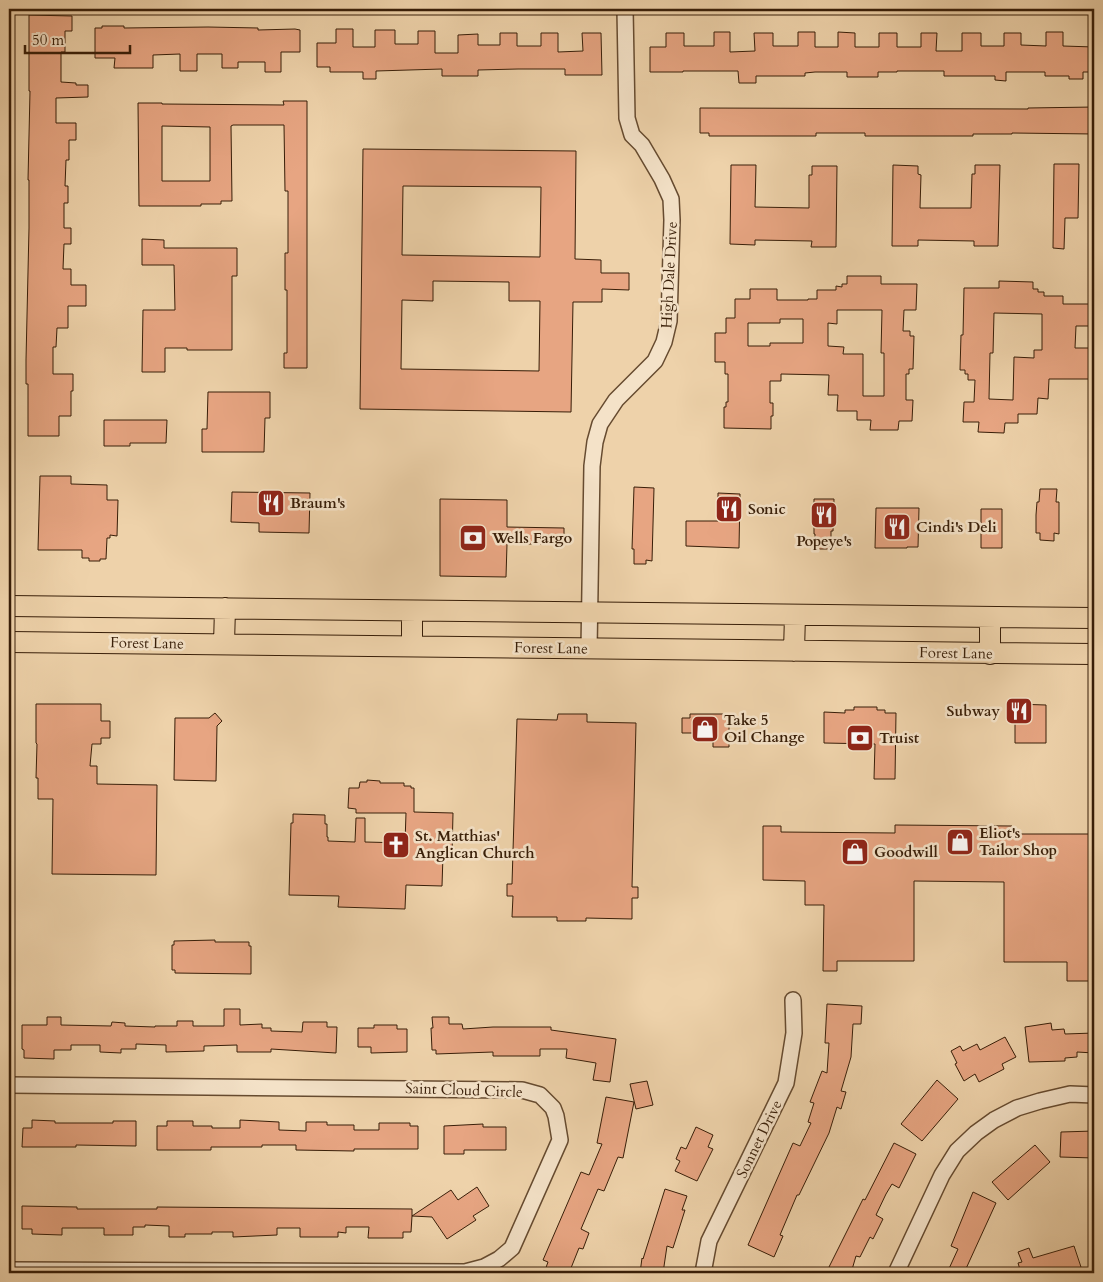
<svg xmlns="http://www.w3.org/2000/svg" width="1103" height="1282" viewBox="0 0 1103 1282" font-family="Cardo,serif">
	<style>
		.building { fill: #e7a582; stroke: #381e08; fill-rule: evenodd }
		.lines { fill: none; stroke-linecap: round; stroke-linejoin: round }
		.minor-casing { stroke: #664b30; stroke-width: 18 }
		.major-casing { stroke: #381e08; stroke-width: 22 }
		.minor { stroke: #f4e2c8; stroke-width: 15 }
		.major { stroke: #eed2aa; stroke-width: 20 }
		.labels { text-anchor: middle; stroke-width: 5; stroke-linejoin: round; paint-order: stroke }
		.street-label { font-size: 15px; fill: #381e08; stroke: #f4e2c8 }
		.poi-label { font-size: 15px; font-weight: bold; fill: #381e08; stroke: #f4e2c8; text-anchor: start }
	</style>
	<rect width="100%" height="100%" fill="#eed2aa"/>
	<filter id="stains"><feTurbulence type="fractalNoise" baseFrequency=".004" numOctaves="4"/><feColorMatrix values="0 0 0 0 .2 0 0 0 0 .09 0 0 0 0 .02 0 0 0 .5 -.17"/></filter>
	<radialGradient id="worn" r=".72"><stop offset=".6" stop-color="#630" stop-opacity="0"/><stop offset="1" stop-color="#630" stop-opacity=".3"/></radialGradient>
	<path class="building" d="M 29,15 L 72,16 L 72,31 L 65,31 L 65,52 L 61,52 L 61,82 L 76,83 L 76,85 L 88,85 L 88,97 L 56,98 L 56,123 L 76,123 L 76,140 L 69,140 L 69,160 L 66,160 L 65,186 L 68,186 L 68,203 L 64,203 L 64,228 L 71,228 L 71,244 L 64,244 L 63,269 L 71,269 L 71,285 L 86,285 L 86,306 L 68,306 L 68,328 L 57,328 L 56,347 L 53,347 L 53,374 L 73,374 L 73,391 L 71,391 L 71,416 L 59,416 L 59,436 L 28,436 L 28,384 L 26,384 L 26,360 L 29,228 L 29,180 L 28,180 L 30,91 L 29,91 Z
		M 102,26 L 124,26 L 124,28 L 208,27 L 258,28 L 258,30 L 295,29 L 300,30 L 300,52 L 281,52 L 281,72 L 265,72 L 265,62 L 238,62 L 238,68 L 222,68 L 222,54 L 197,54 L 197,71 L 180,71 L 180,54 L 153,55 L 153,68 L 114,68 L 115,58 L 95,58 L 95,28 L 102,28 Z
		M 336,29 L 353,29 L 353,47 L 375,47 L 375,30 L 395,30 L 395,44 L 418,44 L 418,31 L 435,31 L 435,53 L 458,53 L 458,35 L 478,34 L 478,45 L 500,45 L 500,33 L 517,33 L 517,46 L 541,46 L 541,33 L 558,33 L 558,52 L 583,51 L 582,33 L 601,33 L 602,75 L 565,75 L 565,69 L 518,69 L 478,70 L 478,76 L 442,76 L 442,69 L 376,71 L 376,79 L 363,79 L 363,72 L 330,72 L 330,67 L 317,67 L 317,43 L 336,43 Z
		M 714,32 L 730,32 L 730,52 L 755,51 L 754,33 L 773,33 L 773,46 L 798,46 L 798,32 L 815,32 L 815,47 L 838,47 L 838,32 L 855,33 L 855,47 L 879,47 L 879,33 L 897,33 L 897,47 L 921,47 L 921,33 L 937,33 L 936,51 L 962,51 L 962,33 L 981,33 L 981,46 L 1004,46 L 1004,33 L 1021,33 L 1021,45 L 1046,46 L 1046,32 L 1063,32 L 1063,46 L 1094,47 L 1094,72 L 1083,72 L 1083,79 L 1069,79 L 1069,76 L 1045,76 L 1045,72 L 1006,72 L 1006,81 L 995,80 L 995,76 L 944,76 L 944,71 L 897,71 L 897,72 L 878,72 L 878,77 L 847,77 L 847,72 L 815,72 L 805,73 L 805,76 L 756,76 L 756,83 L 739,83 L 738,71 L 683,71 L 683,72 L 650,72 L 650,47 L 666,47 L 666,33 L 684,33 L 684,46 L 714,46 Z
		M 283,101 L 307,101 L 307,368 L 284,368 L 284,353 L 287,353 L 287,290 L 285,290 L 285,253 L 288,253 L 288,191 L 285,191 L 284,125 L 233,125 L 231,126 L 232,201 L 221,201 L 221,204 L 201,204 L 201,206 L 139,206 L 138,103 L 162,103 L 162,104 L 284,105 ZM 162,126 L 210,127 L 210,181 L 162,181 Z
		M 1094,107 L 1094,134 L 1012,133 L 1012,134 L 973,134 L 973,136 L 865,136 L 865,133 L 816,133 L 816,136 L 709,136 L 709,133 L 700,133 L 700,108 L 1028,109 L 1028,108 Z
		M 363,149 L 576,151 L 575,259 L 601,260 L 601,273 L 629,273 L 629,290 L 602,289 L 602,302 L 573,302 L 571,412 L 360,409 ZM 403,186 L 541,187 L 540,257 L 402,255 ZM 433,281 L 509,282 L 509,301 L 540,301 L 539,371 L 401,369 L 402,300 L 433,301 Z
		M 1054,164 L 1079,164 L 1078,218 L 1065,218 L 1064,249 L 1053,248 Z
		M 731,165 L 756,165 L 755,207 L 809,208 L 809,175 L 812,175 L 812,166 L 837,166 L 836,247 L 811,247 L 812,241 L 755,240 L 755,245 L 730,244 Z
		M 893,165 L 918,166 L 918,174 L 921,175 L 920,208 L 971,208 L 972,174 L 975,174 L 975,165 L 1000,165 L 998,246 L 974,246 L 974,241 L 918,240 L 918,246 L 892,246 Z
		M 142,239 L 164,240 L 164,248 L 237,248 L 237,276 L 232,276 L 232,350 L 187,350 L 187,348 L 165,348 L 165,372 L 142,372 L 143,310 L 175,310 L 174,265 L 142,265 Z
		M 847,276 L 881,276 L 881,284 L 917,284 L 916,310 L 904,310 L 903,331 L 910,331 L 910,336 L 914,336 L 913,369 L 909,369 L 909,374 L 906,374 L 906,400 L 913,400 L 912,421 L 899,421 L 898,430 L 870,430 L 871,420 L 857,420 L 857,411 L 837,411 L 838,395 L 828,395 L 829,375 L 781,374 L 781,381 L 770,381 L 770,403 L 773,403 L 773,416 L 771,416 L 771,429 L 724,428 L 724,407 L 726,407 L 726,402 L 728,402 L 728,374 L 725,374 L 725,362 L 715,362 L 715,333 L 726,333 L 726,318 L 735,318 L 735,299 L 750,299 L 750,289 L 777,289 L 777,300 L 808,300 L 808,299 L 817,299 L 817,290 L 836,290 L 836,286 L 842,287 L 842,284 L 847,284 ZM 837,310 L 882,310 L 881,353 L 884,353 L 884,396 L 863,396 L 863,354 L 843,354 L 844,347 L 828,346 L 828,323 L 837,324 ZM 780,319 L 803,319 L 803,343 L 770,343 L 770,346 L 748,346 L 748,323 L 780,323 Z
		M 999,281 L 1033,282 L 1033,289 L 1038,289 L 1038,292 L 1044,292 L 1044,296 L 1063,296 L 1063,304 L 1094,304 L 1094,326 L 1076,326 L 1075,348 L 1094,348 L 1094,379 L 1049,379 L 1048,399 L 1038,398 L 1037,414 L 1018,414 L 1018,423 L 1005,423 L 1004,433 L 978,432 L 979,422 L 963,422 L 964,402 L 974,402 L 975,380 L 968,380 L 968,374 L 965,374 L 965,370 L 960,370 L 961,335 L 963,335 L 964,288 L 999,288 ZM 994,313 L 1042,314 L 1042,350 L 1034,350 L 1034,358 L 1014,357 L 1013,400 L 989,399 L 990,353 L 993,353 Z
		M 208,392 L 270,392 L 270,418 L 265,418 L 264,452 L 202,452 L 202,429 L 207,429 Z
		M 104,420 L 167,420 L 166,443 L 130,443 L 130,446 L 104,446 Z
		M 40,476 L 71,476 L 71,484 L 107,485 L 107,500 L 118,500 L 117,536 L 110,535 L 110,538 L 107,538 L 106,559 L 100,559 L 100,561 L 89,561 L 89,558 L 82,558 L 82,550 L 38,550 Z
		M 634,487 L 654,488 L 652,561 L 646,560 L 646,564 L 634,564 L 634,549 L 632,549 Z
		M 1040,489 L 1057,489 L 1056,502 L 1059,502 L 1059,534 L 1054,533 L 1054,541 L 1040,540 L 1040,533 L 1036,533 L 1036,515 L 1037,502 L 1039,502 Z
		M 232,492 L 310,493 L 309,533 L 259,532 L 259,523 L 231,522 Z
		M 718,493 L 740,494 L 739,548 L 686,546 L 686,521 L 718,521 Z
		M 440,499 L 507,500 L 507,527 L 564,528 L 564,544 L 507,544 L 506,577 L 440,576 Z
		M 814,499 L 834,499 L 833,531 L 831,531 L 831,546 L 830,546 L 829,549 L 818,549 L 818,546 L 815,546 L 815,534 L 814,534 Z
		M 876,508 L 919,508 L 918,547 L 907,547 L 907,548 L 875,548 Z
		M 981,509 L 1002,509 L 1002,548 L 981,548 Z
		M 36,704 L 101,704 L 101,721 L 110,721 L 110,738 L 101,738 L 101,744 L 92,744 L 90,766 L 97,766 L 97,784 L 157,785 L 156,875 L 52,874 L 53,799 L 38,799 L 38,778 L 36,778 L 37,744 L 36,743 Z
		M 1015,704 L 1046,705 L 1046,743 L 1015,743 Z
		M 854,707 L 877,707 L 877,710 L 885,710 L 885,713 L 896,713 L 895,779 L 874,779 L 875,744 L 824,743 L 824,712 L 845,713 L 845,710 L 854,710 Z
		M 215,713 L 222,721 L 217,726 L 216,781 L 174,780 L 175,718 L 209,718 Z
		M 558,714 L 587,714 L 587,722 L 636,723 L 632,887 L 638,887 L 638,898 L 632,898 L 632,919 L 586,918 L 586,921 L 557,921 L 557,917 L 512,917 L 513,896 L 507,896 L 507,884 L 512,884 L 517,719 L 557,720 Z
		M 690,714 L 731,714 L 731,725 L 729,725 L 729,747 L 713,747 L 713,733 L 682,733 L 682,718 L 690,718 Z
		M 367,780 L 380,781 L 380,783 L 404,783 L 404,786 L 411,786 L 411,788 L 414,788 L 414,812 L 453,813 L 452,855 L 443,855 L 442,886 L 406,885 L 405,909 L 338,907 L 339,896 L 289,895 L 291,823 L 293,823 L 293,814 L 325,815 L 325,824 L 327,824 L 327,837 L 328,837 L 328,841 L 355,842 L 356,818 L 365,818 L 365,842 L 405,843 L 406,813 L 356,813 L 356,809 L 348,808 L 349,788 L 359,788 L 360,782 L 367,782 Z
		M 895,825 L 1012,826 L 1012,834 L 1094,834 L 1094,981 L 1067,981 L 1067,962 L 1004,962 L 1004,882 L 914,881 L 914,961 L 837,961 L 837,971 L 823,971 L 824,905 L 805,905 L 805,881 L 763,880 L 763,826 L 781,826 L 781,832 L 895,833 Z
		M 215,940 L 215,942 L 249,942 L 249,946 L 251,946 L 251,974 L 175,973 L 175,970 L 172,970 L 172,945 L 174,945 L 174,941 Z
		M 827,1004 L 862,1006 L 861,1024 L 853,1024 L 851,1057 L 841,1091 L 846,1092 L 841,1109 L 837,1107 L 829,1133 L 799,1195 L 797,1195 L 780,1235 L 783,1236 L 774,1257 L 748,1245 L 793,1143 L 800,1146 L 811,1123 L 808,1122 L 814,1103 L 810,1102 L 822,1071 L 827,1073 L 829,1043 L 825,1043 Z
		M 224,1009 L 240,1009 L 240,1025 L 262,1024 L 262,1028 L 271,1028 L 271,1031 L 302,1032 L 303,1022 L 327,1022 L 327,1027 L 337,1027 L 336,1053 L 271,1049 L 271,1052 L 237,1052 L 237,1045 L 204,1046 L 204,1051 L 166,1052 L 166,1045 L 136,1044 L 136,1049 L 121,1049 L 121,1053 L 100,1052 L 100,1045 L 71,1045 L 71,1050 L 54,1050 L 54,1059 L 24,1058 L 24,1050 L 22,1049 L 22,1025 L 47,1025 L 47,1017 L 61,1017 L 61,1025 L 111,1026 L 112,1022 L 125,1023 L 125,1026 L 155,1027 L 155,1026 L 177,1026 L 177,1021 L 193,1021 L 193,1026 L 224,1026 Z
		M 432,1017 L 449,1017 L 449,1024 L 462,1024 L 463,1029 L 493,1027 L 551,1027 L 551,1030 L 616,1039 L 610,1082 L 593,1080 L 596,1063 L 566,1058 L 567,1049 L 540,1049 L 540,1056 L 493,1056 L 493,1052 L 436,1054 L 436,1050 L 432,1050 L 431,1028 L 433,1028 Z
		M 1051,1023 L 1052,1030 L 1064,1029 L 1065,1034 L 1094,1033 L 1094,1053 L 1077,1052 L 1077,1057 L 1065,1058 L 1065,1061 L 1029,1062 L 1025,1027 Z
		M 374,1025 L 397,1025 L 397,1029 L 407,1029 L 407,1052 L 371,1053 L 371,1047 L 358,1047 L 358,1028 L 374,1028 Z
		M 1005,1037 L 1016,1057 L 1002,1064 L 1004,1069 L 979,1082 L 975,1074 L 964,1081 L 955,1064 L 957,1063 L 951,1051 L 960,1046 L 963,1051 L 977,1044 L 980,1050 Z
		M 937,1080 L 958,1099 L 922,1141 L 901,1124 Z
		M 647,1081 L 653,1105 L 636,1109 L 630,1084 Z
		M 606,1097 L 634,1102 L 623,1158 L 618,1157 L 604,1191 L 598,1189 L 581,1229 L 589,1233 L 583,1249 L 579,1248 L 569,1273 L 544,1273 L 548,1262 L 543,1260 L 581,1172 L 589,1175 L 602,1144 L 597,1143 Z
		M 32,1120 L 55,1121 L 55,1123 L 113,1123 L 113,1121 L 136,1121 L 136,1146 L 76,1145 L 76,1147 L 22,1147 L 23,1128 L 32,1128 Z
		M 240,1120 L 279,1122 L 279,1130 L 306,1131 L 306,1122 L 327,1122 L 327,1125 L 354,1125 L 354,1130 L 379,1130 L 379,1123 L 410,1123 L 410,1126 L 418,1126 L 418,1149 L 354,1149 L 354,1151 L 296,1150 L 296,1145 L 262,1145 L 262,1147 L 211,1147 L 211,1150 L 157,1150 L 157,1126 L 167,1126 L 167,1121 L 193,1121 L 193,1126 L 212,1126 L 212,1128 L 240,1128 Z
		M 483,1124 L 483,1127 L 506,1127 L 506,1150 L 464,1150 L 464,1154 L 444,1154 L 444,1126 Z
		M 696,1127 L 713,1135 L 708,1147 L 713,1149 L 697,1181 L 675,1171 L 680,1161 L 676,1159 L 681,1147 L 686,1149 Z
		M 1094,1131 L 1094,1158 L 1060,1157 L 1061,1132 Z
		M 894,1143 L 916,1154 L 899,1188 L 892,1184 L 886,1194 L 876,1215 L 883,1219 L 873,1239 L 870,1237 L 860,1257 L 856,1256 L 851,1273 L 826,1273 L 863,1199 L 865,1200 Z
		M 1035,1145 L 1050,1162 L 1008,1200 L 992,1182 Z
		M 477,1187 L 489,1206 L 473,1216 L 476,1220 L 447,1239 L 432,1217 L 412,1216 L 411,1232 L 403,1232 L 403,1238 L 368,1238 L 369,1227 L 346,1227 L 346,1233 L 338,1232 L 338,1237 L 300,1237 L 300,1228 L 277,1228 L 277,1235 L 233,1237 L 233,1232 L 212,1232 L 212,1234 L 185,1234 L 185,1237 L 169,1237 L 169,1226 L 145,1225 L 145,1227 L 133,1227 L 133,1235 L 104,1235 L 104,1228 L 62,1228 L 62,1235 L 32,1234 L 32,1229 L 22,1229 L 22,1206 L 77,1207 L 77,1209 L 157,1209 L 157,1207 L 412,1209 L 412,1216 L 451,1190 L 458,1200 Z
		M 665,1189 L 687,1196 L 682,1210 L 685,1210 L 673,1248 L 667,1246 L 663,1273 L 640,1273 L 642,1258 L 643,1259 Z
		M 973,1192 L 996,1203 L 964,1273 L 947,1273 L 958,1249 L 951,1246 Z
		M 1074,1246 L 1081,1267 L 1063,1273 L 1021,1273 L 1018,1263 L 1022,1262 L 1018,1252 L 1029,1248 L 1033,1258 Z"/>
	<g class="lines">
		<g class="minor-casing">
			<path id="minor" d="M 589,649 L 592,466 L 595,442 L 600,424 L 616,400 L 655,361 L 664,342 L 669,321 L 672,220 L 671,199 L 662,179 L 642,145 L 632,135 L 627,118 L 625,9
				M 9,1085 L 522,1090 L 540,1095 L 553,1108 L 556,1116 L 560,1140 L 512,1248 L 499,1259 L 484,1267 L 465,1272 L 9,1270
				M 703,1273 L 709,1241 L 786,1083 L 794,1033 L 793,1000
				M 896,1273 L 942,1175 L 957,1151 L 976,1133 L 994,1120 L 1017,1108 L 1040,1101 L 1070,1094 L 1094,1095"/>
		</g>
		<g class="major-casing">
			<path id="major" d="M 9,606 L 1094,618
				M 412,611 L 412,646
				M 990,617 L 990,654
				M 9,642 L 1094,654
				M 224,644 L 225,608
				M 794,651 L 795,615"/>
		</g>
		<use href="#minor" class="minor"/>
		<use href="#major" class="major"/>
	</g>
	<defs>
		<g id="restaurant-square" transform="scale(1.4375)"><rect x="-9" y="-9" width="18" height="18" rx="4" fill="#8f2418" stroke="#f4e2c8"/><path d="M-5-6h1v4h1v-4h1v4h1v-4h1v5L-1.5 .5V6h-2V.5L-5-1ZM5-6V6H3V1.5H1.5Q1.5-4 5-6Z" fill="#fff"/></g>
		<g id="bank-square" transform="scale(1.4375)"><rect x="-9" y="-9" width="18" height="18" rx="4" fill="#8f2418" stroke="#f4e2c8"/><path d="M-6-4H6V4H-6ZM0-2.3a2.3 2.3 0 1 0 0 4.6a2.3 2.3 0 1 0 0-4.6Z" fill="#fff"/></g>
		<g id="shop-square" transform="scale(1.4375)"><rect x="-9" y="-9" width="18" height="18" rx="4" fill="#8f2418" stroke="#f4e2c8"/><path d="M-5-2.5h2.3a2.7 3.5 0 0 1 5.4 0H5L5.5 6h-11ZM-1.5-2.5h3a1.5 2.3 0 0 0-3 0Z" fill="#fff"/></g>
		<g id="church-square" transform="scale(1.4375)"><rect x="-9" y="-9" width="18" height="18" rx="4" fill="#8f2418" stroke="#f4e2c8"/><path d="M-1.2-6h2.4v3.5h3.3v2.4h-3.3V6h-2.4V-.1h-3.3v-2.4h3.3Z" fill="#fff"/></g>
	</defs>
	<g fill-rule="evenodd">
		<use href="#restaurant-square" x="271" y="503"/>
		<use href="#restaurant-square" x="729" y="509"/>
		<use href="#restaurant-square" x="824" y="515"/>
		<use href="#restaurant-square" x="897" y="527"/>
		<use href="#bank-square" x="473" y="538"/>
		<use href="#restaurant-square" x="1019" y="711"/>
		<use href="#shop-square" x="705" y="729"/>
		<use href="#bank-square" x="860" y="738"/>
		<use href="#shop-square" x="960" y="842"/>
		<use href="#church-square" x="396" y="845"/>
		<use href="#shop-square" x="855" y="852"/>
	</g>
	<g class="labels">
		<g class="street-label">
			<text transform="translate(669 275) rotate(-87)" y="5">High Dale Drive</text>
			<text transform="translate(147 643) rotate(1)" y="5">Forest Lane</text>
			<text transform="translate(551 648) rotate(1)" y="5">Forest Lane</text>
			<text transform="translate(956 653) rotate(1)" y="5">Forest Lane</text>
			<text transform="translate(464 1090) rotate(2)" y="5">Saint Cloud Circle</text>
			<text transform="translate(759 1139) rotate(-64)" y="5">Sonnet Drive</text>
		</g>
		<g class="poi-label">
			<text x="290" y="508">Braum's</text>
			<text x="748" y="514">Sonic</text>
			<text x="916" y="532">Cindi's Deli</text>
			<text x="492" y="543">Wells Fargo</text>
			<text x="824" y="546" text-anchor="middle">Popeye's</text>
			<text x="1000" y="716" text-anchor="end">Subway</text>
			<text x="724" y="725">Take 5<tspan x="724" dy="17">Oil Change</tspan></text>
			<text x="879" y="743">Truist</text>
			<text x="979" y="838">Eliot's<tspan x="979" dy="17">Tailor Shop</tspan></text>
			<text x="415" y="841">St. Matthias'<tspan x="415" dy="17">Anglican Church</tspan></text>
			<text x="874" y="857">Goodwill</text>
		</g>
	</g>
	<rect width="1103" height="1282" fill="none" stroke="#eed2aa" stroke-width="30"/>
	<rect x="10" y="10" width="1083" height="1262" fill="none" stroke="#381e08" stroke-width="2.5"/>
	<rect x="15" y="15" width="1073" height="1252" fill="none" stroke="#381e08"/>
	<path d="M25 45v8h105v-8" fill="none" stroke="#381e08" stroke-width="2.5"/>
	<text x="32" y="45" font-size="15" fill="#381e08" stroke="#f4e2c8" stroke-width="4" paint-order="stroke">50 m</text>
	<rect width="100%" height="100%" filter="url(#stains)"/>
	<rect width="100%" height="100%" fill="url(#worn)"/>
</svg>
